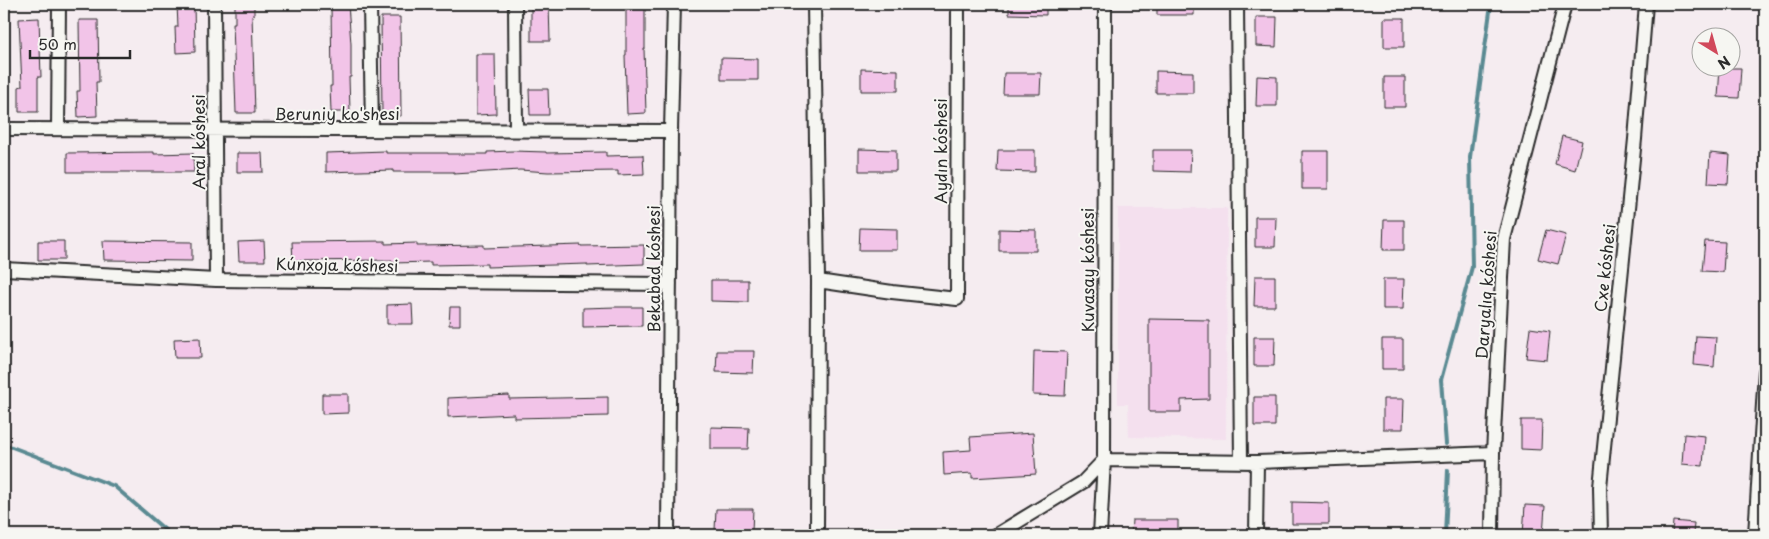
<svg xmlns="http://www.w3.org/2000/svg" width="1769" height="539" viewBox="0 0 1769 539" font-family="'Playpen Sans',sans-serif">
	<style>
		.built { fill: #f4e0ee }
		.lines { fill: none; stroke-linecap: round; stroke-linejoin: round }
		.stream { stroke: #5a8a92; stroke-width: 4 }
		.building { fill: #f2c4e8; stroke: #2b2b2b }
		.minor-casing { stroke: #2b2b2b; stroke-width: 16 }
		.minor { stroke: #f6f6f2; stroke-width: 12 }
		.labels { text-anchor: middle; stroke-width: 4; stroke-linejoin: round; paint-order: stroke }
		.street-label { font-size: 16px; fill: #2b2b2b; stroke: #f6f6f2 }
	</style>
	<rect width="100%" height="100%" fill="#f5ecf0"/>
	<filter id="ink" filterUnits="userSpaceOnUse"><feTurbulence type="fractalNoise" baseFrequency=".02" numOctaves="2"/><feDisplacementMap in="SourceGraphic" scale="10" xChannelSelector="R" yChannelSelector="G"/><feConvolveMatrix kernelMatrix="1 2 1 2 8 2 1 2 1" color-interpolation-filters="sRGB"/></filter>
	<g filter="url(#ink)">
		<path class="built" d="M 1118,208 L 1227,208 L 1226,439 L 1129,437 L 1128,404 L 1118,404 Z"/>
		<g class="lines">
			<path class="stream" d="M 4,444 L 114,486 L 171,535
				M 1446,444 L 1441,380 L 1472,267 L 1470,157 L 1491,4
				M 1445,535 L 1448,470"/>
		</g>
		<path class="building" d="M 177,4 L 194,4 L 195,52 L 176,53 L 175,27 L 178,27 Z
			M 235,4 L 254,4 L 254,15 L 252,15 L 255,113 L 236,113 L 233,23 L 235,23 Z
			M 331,4 L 348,4 L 351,44 L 351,77 L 349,77 L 350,112 L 331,112 L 330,86 L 332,86 Z
			M 531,4 L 549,4 L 550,41 L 531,41 Z
			M 626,4 L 645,4 L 645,49 L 644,49 L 646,113 L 627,114 L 625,55 L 626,55 Z
			M 1009,4 L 1046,4 L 1046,15 L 1009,14 Z
			M 1157,4 L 1194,4 L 1194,15 L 1157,15 Z
			M 381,17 L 400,17 L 401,116 L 382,116 Z
			M 1256,17 L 1277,17 L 1276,47 L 1256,46 Z
			M 39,18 L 41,77 L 38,77 L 38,112 L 19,112 L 19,87 L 22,86 L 19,19 Z
			M 1384,18 L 1404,18 L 1404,47 L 1384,47 Z
			M 79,20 L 98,20 L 99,82 L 96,82 L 97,116 L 78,117 L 77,91 L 80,91 Z
			M 476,54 L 495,54 L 496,114 L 476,115 Z
			M 721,58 L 758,59 L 758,80 L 721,80 Z
			M 1720,68 L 1741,68 L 1739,98 L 1718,97 Z
			M 861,69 L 898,70 L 898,91 L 861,91 Z
			M 1156,71 L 1193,72 L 1193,93 L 1156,93 Z
			M 1004,73 L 1041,73 L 1040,94 L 1003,94 Z
			M 1257,76 L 1277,77 L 1277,106 L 1256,106 Z
			M 1384,77 L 1405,77 L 1405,107 L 1384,107 Z
			M 529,89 L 548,89 L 549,115 L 530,115 Z
			M 1562,136 L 1582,141 L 1575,170 L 1555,164 Z
			M 859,149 L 896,150 L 896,171 L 859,171 Z
			M 998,150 L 1035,150 L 1035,172 L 997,171 Z
			M 1153,150 L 1191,150 L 1190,172 L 1153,171 Z
			M 386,151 L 386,153 L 448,153 L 448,154 L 487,154 L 487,152 L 513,151 L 546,152 L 546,153 L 606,152 L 606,156 L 643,155 L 644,174 L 618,175 L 618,171 L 548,172 L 520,170 L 454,174 L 454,172 L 393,172 L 393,170 L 326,172 L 326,153 Z
			M 1302,151 L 1328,151 L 1328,189 L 1302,189 Z
			M 154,152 L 154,154 L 193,153 L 194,172 L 67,172 L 67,153 Z
			M 237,153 L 262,153 L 263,172 L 237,172 Z
			M 1710,153 L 1730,155 L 1728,184 L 1708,183 Z
			M 1255,217 L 1276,217 L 1275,247 L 1255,247 Z
			M 1384,220 L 1404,220 L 1404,250 L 1383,250 Z
			M 860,228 L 897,229 L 897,250 L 859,250 Z
			M 999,229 L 1036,230 L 1036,251 L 999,251 Z
			M 1546,230 L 1566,235 L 1558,264 L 1538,259 Z
			M 38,241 L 64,241 L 64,260 L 38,260 Z
			M 103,241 L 192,242 L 192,261 L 104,260 Z
			M 264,241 L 265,261 L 239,261 L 238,242 Z
			M 385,241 L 385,244 L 417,243 L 417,246 L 484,245 L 484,248 L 581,245 L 581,246 L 644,245 L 644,264 L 587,266 L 587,264 L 487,267 L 487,264 L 431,265 L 431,262 L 392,263 L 392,260 L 293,261 L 292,242 Z
			M 1705,241 L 1725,242 L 1723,272 L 1702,271 Z
			M 1255,276 L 1275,276 L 1275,306 L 1254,306 Z
			M 1383,279 L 1404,279 L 1403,309 L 1383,309 Z
			M 711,280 L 748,280 L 748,302 L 711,301 Z
			M 412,304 L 413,324 L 387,324 L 387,305 Z
			M 450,307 L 460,307 L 460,325 L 449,325 Z
			M 616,307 L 642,307 L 642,326 L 583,327 L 583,308 Z
			M 1149,319 L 1209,320 L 1209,399 L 1181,400 L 1181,412 L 1149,412 Z
			M 1530,328 L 1550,331 L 1547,360 L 1526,358 Z
			M 1696,336 L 1716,337 L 1714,367 L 1694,365 Z
			M 1254,337 L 1275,337 L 1274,366 L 1254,366 Z
			M 200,338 L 201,358 L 175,358 L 174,339 Z
			M 1382,339 L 1403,339 L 1403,369 L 1382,369 Z
			M 717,351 L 754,351 L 753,373 L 716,372 Z
			M 1034,351 L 1067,352 L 1065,396 L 1033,395 Z
			M 322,394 L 348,394 L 348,413 L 322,414 Z
			M 509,395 L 509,399 L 608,397 L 608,416 L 514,418 L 514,414 L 448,417 L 448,398 Z
			M 1254,397 L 1275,397 L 1275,426 L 1254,426 Z
			M 1383,399 L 1404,399 L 1403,429 L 1383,429 Z
			M 1521,420 L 1542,420 L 1541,450 L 1521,449 Z
			M 711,427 L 749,428 L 748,449 L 711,449 Z
			M 1033,433 L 1036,474 L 972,478 L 972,473 L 944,475 L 943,452 L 971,450 L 970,437 Z
			M 1684,434 L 1705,436 L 1703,466 L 1682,464 Z
			M 1292,502 L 1329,503 L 1329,524 L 1292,524 Z
			M 1525,505 L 1545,506 L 1543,535 L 1523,535 Z
			M 716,509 L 753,509 L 752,531 L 715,530 Z
			M 1132,520 L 1178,520 L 1178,535 L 1131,535 Z
			M 1673,521 L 1694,523 L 1693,535 L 1672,535 Z"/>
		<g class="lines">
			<g class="minor-casing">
				<path id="minor" d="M 214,4 L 216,280
					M 370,4 L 372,130
					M 515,4 L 516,130
					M 814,4 L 818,281 L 817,535
					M 1237,4 L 1241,462
					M 4,129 L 671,131
					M 58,129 L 59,4
					M 4,269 L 216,280 L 670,284
					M 818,281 L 892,292 L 957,299 L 958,4
					M 668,535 L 671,131 L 674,4
					M 996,535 L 1083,482 L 1104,460 L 1257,462 L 1493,453
					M 1100,535 L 1104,460 L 1105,4
					M 1256,535 L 1257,462
					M 1492,535 L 1493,453 L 1504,239 L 1565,4
					M 1601,535 L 1600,487 L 1635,139 L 1646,4
					M 1755,535 L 1765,371"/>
			</g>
			<use href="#minor" class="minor"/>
		</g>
	</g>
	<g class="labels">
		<g class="street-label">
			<text x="337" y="120">Beruniy ko'shesi</text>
			<text transform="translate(199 142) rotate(-90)" y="6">Aral kóshesi</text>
			<text transform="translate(941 151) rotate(-90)" y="6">Aydın kóshesi</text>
			<text transform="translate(337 265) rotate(1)" y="6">Kúnxoja kóshesi</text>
			<text transform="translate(1605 268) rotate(-84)" y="6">Cxe kóshesi</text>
			<text transform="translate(654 269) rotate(-90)" y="6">Bekabad kóshesi</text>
			<text transform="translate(1088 270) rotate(-90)" y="6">Kuvasay kóshesi</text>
			<text transform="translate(1486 295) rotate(-86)" y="6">Daryalıq kóshesi</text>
		</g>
	</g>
	<rect width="1769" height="539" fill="none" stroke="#f6f6f2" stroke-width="20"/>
	<rect x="10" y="10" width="1749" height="519" fill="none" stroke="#2b2b2b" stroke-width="2" filter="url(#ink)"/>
	<g transform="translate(1716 52) rotate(143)"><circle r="24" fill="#f6f6f2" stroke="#a5a5a2"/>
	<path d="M0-4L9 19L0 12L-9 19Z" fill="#d1495b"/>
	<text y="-8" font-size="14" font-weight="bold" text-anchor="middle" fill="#2b2b2b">N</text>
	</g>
	<path d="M30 50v8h100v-8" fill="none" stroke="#2b2b2b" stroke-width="2.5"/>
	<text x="38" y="50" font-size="15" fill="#2b2b2b" stroke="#f6f6f2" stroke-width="4" paint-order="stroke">50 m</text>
</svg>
